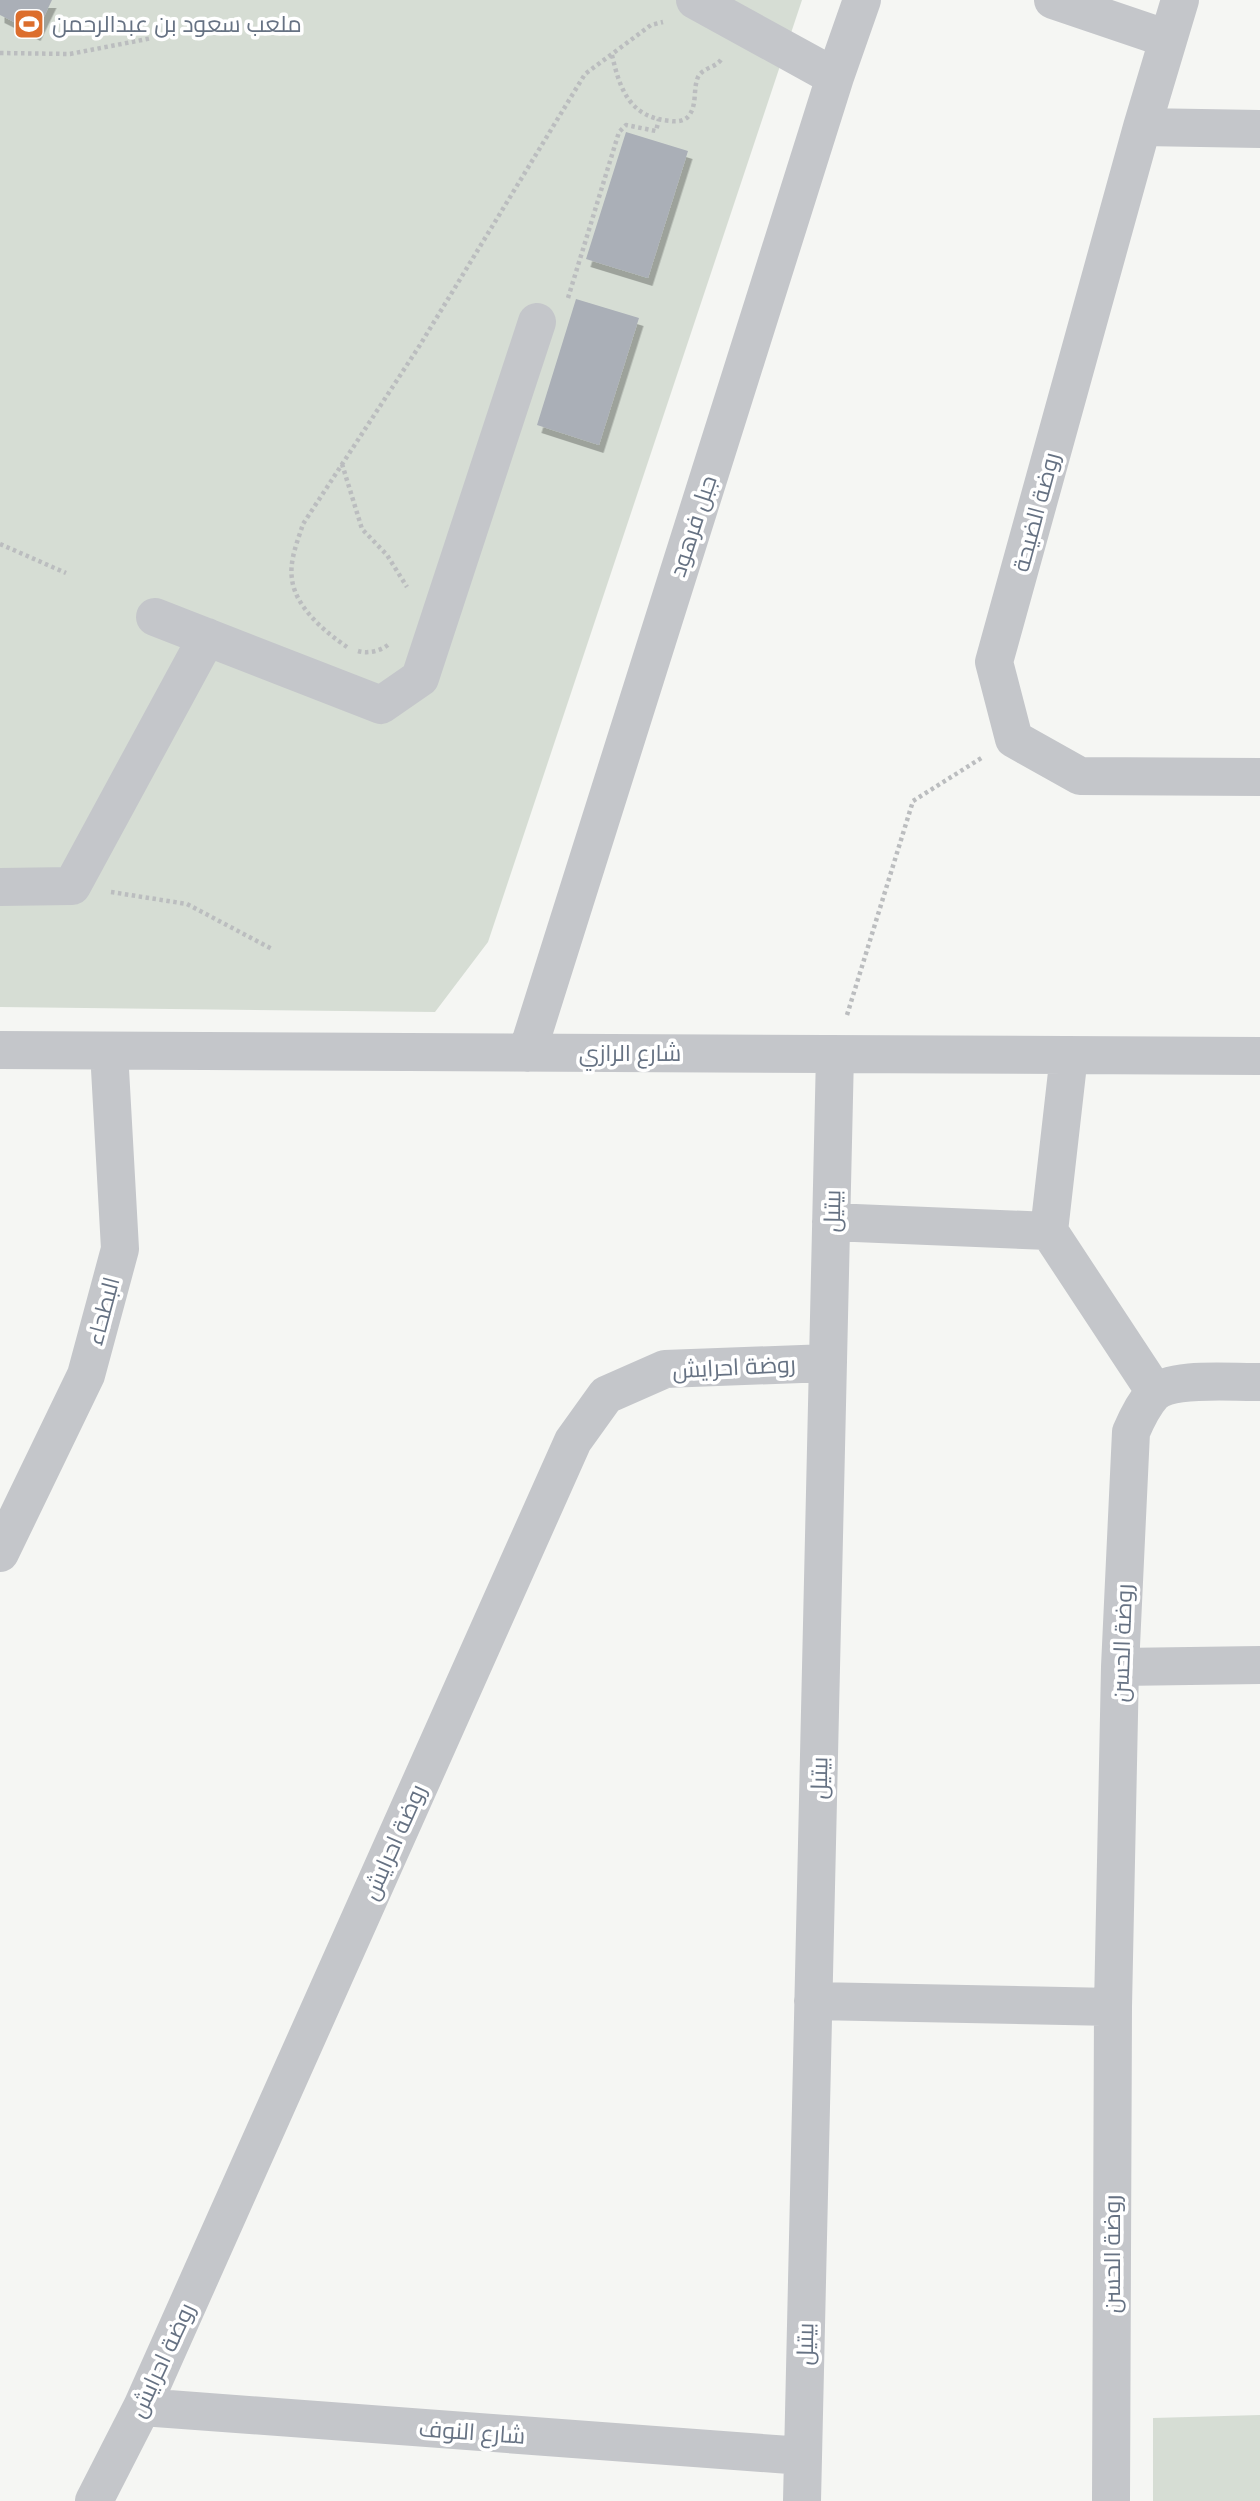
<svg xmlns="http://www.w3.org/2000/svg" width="1260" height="2501" viewBox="0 0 1260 2501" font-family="'Space Grotesk',Cairo,sans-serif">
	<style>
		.green { fill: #d6ddd4 }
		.building { fill: #aaafb7; filter: url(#shadow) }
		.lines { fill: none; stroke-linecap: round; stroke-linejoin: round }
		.path { stroke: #bbbdbf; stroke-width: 4.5; stroke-dasharray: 3.5 3.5; stroke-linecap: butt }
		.minor { stroke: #c4c6ca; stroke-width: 38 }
		.labels { text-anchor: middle; stroke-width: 7; stroke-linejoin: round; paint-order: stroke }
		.poi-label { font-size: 23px; fill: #667283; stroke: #fff; text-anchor: start }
		.street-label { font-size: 23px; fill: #667283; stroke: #fff }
	</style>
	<defs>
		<filter id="shadow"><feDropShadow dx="4.5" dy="8" stdDeviation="0" flood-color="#0004"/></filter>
	</defs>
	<rect width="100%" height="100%" fill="#f5f6f3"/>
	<path class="green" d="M 0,0 L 802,0 L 488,942 L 435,1012 L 0,1007 Z
		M 1260,2415 L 1260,2501 L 1153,2501 L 1153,2418 Z"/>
	<path class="building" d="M 0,0 L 52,0 L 36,33 L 0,15 Z
		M 626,132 L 688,151 L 648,278 L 586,259 Z
		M 576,299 L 639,318 L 599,445 L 537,425 Z"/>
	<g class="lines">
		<path class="path" d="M 0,53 L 70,54 L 152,38
			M 612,55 C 620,90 630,118 671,121 C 678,122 686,121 690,114 C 697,103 693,89 698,77 C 703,67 717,68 722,58
			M 568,298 L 619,132 L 626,125 L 656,131 L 659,119
			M 342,464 L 362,529 L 387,555 L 407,587
			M 0,544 L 66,573
			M 347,647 C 325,632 295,607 292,579 C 289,561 298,540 303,524 L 420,345 L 585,74 L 651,25 L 663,22
			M 358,651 C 368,654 381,651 389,644
			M 111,892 L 187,904 L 272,949
			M 847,1015 L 913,801 L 983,757"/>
		<path class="minor" d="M 695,0 L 835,77
			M 1053,0 L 1168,39
			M 1180,0 L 1142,127 L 994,662 L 1014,739 L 1080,776 L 1260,777
			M 1142,127 L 1260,129
			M 155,617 L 381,705 L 420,678 L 537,322
			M 0,887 L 72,886 L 207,637
			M 0,1050 L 1260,1056
			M 527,1053 L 835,77 L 862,0
			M 1069,1055 L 1049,1231 L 1155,1392
			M 831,1222 L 1049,1231
			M 0,1553 L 86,1375 L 120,1249 L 109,1051
			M 1120,1667 L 1260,1665
			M 813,2001 L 1113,2007
			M 142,2407 L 803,2456
			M 94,2501 L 142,2407 L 573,1441 L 606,1395 L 665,1369 L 828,1363
			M 802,2501 L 835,1054
			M 1111,2501 L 1113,2007 L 1120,1667 L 1131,1432 C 1137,1418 1143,1405 1153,1394 C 1172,1376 1234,1383 1260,1382"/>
	</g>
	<defs>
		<g id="stadium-square" transform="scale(1.575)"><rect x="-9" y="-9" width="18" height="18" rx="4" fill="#dc6e2d" stroke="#fff"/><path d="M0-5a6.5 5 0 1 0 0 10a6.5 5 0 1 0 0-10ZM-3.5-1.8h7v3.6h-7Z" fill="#fff"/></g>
	</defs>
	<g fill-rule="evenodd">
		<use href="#stadium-square" x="29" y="24"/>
	</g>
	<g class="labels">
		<g class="poi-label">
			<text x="52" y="32">ملعب سعود بن عبدالرحمن</text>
		</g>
		<g class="street-label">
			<text transform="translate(1036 512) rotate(-75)" y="8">روضة الضيحة</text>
			<text transform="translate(693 526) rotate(-72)" y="8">جبل فرهود</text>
			<text x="630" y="1061">شارع الرازي</text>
			<text transform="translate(832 1211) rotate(-89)" y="8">بيتيل</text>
			<text transform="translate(103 1311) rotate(-75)" y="8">البطحاء</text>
			<text transform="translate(734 1367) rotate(-3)" y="8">روضة احرايش</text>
			<text transform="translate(1122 1643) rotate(-88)" y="8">روضة الحسن</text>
			<text transform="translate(819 1778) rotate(-89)" y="8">بيتيل</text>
			<text transform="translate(394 1842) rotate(-66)" y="8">روضة احرايش</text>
			<text transform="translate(1112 2254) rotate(-90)" y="8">روضة الحسن</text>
			<text transform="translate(805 2344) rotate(-89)" y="8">بيتيل</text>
			<text transform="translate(162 2360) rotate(-65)" y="8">روضة احرايش</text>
			<text transform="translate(472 2432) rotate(4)" y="8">شارع النوف</text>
		</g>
	</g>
</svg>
